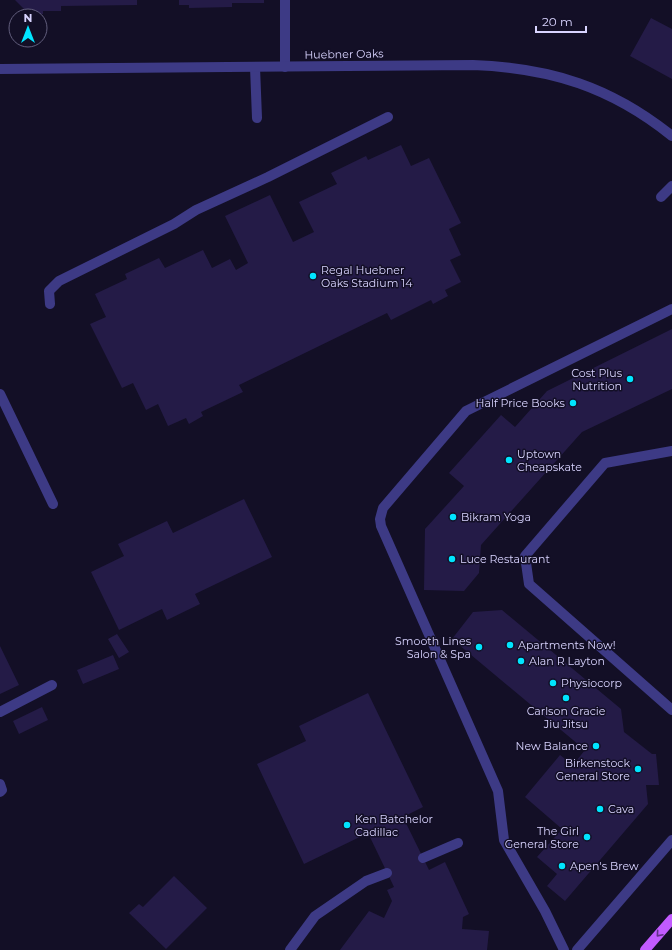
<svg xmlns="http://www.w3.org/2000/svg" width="672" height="950" viewBox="0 0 672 950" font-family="Montserrat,sans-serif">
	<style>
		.building { fill: #241b47 }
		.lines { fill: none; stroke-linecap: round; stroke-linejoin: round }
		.service { stroke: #3d3a85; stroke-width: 10 }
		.tertiary { stroke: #3d3a85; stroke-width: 10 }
		.primary { stroke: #c25bff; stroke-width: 10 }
		.oneway { stroke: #623188 }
		.poi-dot { fill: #00e5ff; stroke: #130f26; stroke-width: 1.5 }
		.labels { text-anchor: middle; stroke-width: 3; stroke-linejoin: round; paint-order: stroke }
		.street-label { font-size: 11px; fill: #d9d4ff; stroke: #130f26 }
		.poi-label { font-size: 11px; fill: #d9d4ff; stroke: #130f26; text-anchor: start }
	</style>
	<rect width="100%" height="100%" fill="#130f26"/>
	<path class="building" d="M 15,0 L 137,0 L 137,5 L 61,6 L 61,11 L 43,11 L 43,14 L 29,14 Z
		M 179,0 L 264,0 L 264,3 L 232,3 L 232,7 L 189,8 L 189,5 L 179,5 Z
		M 651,18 L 672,29 L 672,79 L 630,56 Z
		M 401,145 L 411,166 L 429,158 L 461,223 L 449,229 L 461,255 L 450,260 L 461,282 L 445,290 L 448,296 L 433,304 L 431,300 L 391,320 L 387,313 L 239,385 L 243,392 L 201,412 L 203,416 L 189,424 L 186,418 L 168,426 L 158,404 L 146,410 L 133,383 L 122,388 L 90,324 L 106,317 L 95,294 L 127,279 L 125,274 L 159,258 L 165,268 L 203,250 L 212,268 L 230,259 L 236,270 L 248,263 L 225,216 L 270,195 L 293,242 L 314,232 L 299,202 L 337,184 L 331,173 L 366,156 L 368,160 Z
		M 672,329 L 672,389 L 582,432 L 481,545 L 479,573 L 464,591 L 424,590 L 425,529 L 464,486 L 449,473 L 501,415 L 515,427 L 547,391 Z
		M 244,499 L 272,557 L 195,594 L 200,604 L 167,620 L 162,609 L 119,630 L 91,572 L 124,556 L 118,544 L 167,521 L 173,533 Z
		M 502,610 L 621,709 L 624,732 L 652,754 L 656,754 L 659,785 L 646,785 L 648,804 L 565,901 L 547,886 L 557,874 L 537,857 L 562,829 L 525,797 L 560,755 L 573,765 L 585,750 L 452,639 L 473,612 Z
		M 117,634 L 129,652 L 119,658 L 108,639 Z
		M 0,646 L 19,685 L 0,694 Z
		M 113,655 L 119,669 L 83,684 L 77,670 Z
		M 368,693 L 423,807 L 403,817 L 429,870 L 445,862 L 469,914 L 463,917 L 462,929 L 489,931 L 487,950 L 340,950 L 369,911 L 384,918 L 392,901 L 387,890 L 394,887 L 368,833 L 304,864 L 257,764 L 306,741 L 299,726 Z
		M 42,707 L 48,720 L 19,734 L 13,721 Z
		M 174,876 L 207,908 L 166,949 L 129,913 L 139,904 L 143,907 Z"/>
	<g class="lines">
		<path class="service" d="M 255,67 L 257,118
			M 285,67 L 285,0
			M 661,197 L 672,186
			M 50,304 L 49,291 L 59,281 L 174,224 L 196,210 L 268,177 L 388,117
			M 0,394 L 53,504
			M 672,451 L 605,463 L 525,556 L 529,584 L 672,710
			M 0,712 L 52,685
			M 0,784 L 2,790 L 0,792
			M 423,858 L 458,843
			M 290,950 L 315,916 L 366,881 L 387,873
			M 564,950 L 545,911 L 504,840 L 498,791 L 381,526 L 380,519 L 383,508 L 466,411 L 672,309
			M 577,950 L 672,840"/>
		<path class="tertiary" d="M 0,69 L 473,65 C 551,68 611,87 672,136"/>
		<path class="primary" d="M 645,950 L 672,919"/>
	</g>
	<defs><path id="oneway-chevron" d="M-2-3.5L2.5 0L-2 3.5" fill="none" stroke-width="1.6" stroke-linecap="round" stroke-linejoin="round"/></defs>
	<use class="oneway" href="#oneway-chevron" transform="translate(659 934) rotate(131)"/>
	<g class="poi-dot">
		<circle cx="313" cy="276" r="4"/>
		<circle cx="630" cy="379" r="4"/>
		<circle cx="573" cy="403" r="4"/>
		<circle cx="509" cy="460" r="4"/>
		<circle cx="453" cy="517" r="4"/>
		<circle cx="452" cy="559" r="4"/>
		<circle cx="510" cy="645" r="4"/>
		<circle cx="479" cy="647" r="4"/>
		<circle cx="521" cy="661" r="4"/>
		<circle cx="553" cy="683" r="4"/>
		<circle cx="566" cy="698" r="4"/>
		<circle cx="596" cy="746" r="4"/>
		<circle cx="638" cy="769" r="4"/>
		<circle cx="600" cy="809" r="4"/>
		<circle cx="347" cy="825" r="4"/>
		<circle cx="587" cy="837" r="4"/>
		<circle cx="562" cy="866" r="4"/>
	</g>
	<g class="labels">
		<g class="street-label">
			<text transform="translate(344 54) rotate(-1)" y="4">Huebner Oaks</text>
		</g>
		<g class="poi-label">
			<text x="321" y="274">Regal Huebner<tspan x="321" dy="13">Oaks Stadium 14</tspan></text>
			<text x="622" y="377" text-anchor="end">Cost Plus<tspan x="622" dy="13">Nutrition</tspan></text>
			<text x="565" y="407" text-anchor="end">Half Price Books</text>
			<text x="517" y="458">Uptown<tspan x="517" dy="13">Cheapskate</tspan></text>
			<text x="461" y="521">Bikram Yoga</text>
			<text x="460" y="563">Luce Restaurant</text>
			<text x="471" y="645" text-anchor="end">Smooth Lines<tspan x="471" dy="13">Salon &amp; Spa</tspan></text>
			<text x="518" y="649">Apartments Now!</text>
			<text x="529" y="665">Alan R Layton</text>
			<text x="561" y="687">Physiocorp</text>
			<text x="566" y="715" text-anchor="middle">Carlson Gracie<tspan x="566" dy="13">Jiu Jitsu</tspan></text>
			<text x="588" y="750" text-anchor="end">New Balance</text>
			<text x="630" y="767" text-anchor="end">Birkenstock<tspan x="630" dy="13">General Store</tspan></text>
			<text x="608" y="813">Cava</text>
			<text x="355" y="823">Ken Batchelor<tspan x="355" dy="13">Cadillac</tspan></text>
			<text x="579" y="835" text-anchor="end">The Girl<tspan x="579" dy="13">General Store</tspan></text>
			<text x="570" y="870">Apen's Brew</text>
		</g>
	</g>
	<g transform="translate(28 28)"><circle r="19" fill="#130f26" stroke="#625e7d"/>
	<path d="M0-3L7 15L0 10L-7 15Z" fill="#00e5ff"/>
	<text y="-6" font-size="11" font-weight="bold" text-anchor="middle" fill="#d9d4ff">N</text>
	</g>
	<path d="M536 26v6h50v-6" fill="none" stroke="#d9d4ff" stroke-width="2"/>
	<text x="542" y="26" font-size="12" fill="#d9d4ff" stroke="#130f26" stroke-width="3" paint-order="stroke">20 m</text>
</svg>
